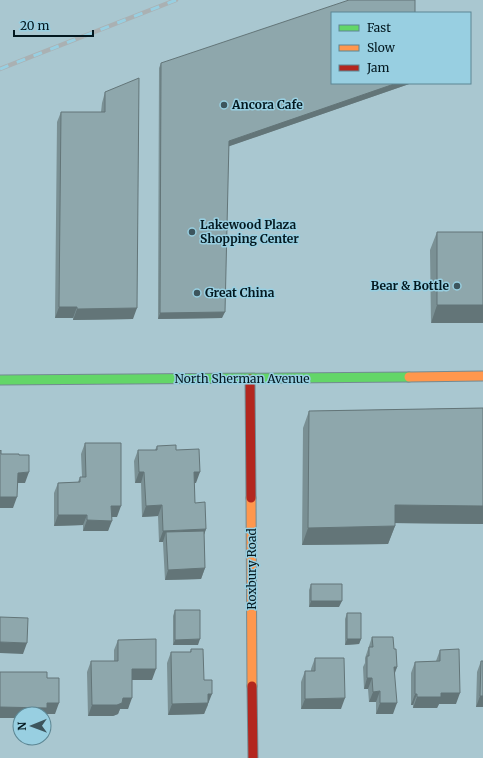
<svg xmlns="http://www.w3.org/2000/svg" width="483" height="758" viewBox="0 0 483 758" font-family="Merriweather,serif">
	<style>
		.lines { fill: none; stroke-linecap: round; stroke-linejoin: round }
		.fast-casing { stroke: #738a92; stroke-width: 11 }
		.slow-casing { stroke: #738a92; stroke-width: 11 }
		.jam-casing { stroke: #738a92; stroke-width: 11 }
		.fast { stroke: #63d668; stroke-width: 9 }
		.slow { stroke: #ff974d; stroke-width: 9 }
		.jam { stroke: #b3261e; stroke-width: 9 }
		.rail-casing { stroke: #aab1b3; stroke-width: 4.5 }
		.rail { stroke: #98cfe1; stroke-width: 3; stroke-dasharray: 9; stroke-linecap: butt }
		.wall { fill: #7a9094 }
		.shaded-wall { fill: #637578 }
		.building { fill: #8ea7ac; stroke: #637578 }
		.poi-dot { fill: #3d555d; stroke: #98cfe1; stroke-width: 1.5 }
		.labels { text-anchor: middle; stroke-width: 3; stroke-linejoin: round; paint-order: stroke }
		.poi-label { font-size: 12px; font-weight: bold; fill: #03181f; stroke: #98cfe1; text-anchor: start }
		.street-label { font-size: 12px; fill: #03181f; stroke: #98cfe1 }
	</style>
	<rect width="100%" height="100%" fill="#a9c7d0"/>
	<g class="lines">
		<g class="fast-casing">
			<path id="fast" d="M 0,380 L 409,377"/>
		</g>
		<g class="slow-casing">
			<path id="slow" d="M 409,377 L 483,376
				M 251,498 L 252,686"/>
		</g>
		<g class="jam-casing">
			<path id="jam" d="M 250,379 L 251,498
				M 252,686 L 253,758"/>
		</g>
		<use href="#fast" class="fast"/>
		<use href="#slow" class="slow"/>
		<use href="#jam" class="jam"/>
		<g class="rail-casing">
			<path id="rail" d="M 0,69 L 176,0"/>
		</g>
		<use href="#rail" class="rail"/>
	</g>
	<path class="wall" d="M 161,63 L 332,83 L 412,83 L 229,146 L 222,318 L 158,319 L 159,68 Z
		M 105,92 L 133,319 L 73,320 L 73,318 L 55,318 L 57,122 L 61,112 L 101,112 L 102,103 Z
		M 437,232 L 483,232 L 431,323 L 430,250 Z
		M 483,408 L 483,524 L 395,523 L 395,526 L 388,544 L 302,545 L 303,428 L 309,411 Z
		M 85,443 L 117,517 L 112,517 L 108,531 L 83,531 L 83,525 L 54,526 L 54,493 L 58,483 L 78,482 L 80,477 L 82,477 L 81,454 Z
		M 157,446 L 176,450 L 196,483 L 194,483 L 195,503 L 206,529 L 204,535 L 205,568 L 201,579 L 165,580 L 163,543 L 163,542 L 159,542 L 158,516 L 142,517 L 141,483 L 135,483 L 134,461 L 138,450 L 155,450 Z
		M 311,584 L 339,607 L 309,607 L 309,590 Z
		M 175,610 L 198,645 L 173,645 L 173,616 Z
		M 347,613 L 361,639 L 359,644 L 345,645 L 345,619 Z
		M 372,637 L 394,649 L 397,667 L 395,673 L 393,714 L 376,714 L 376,702 L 369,702 L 368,689 L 364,689 L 363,667 L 365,663 L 365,658 Z
		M 118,640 L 152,680 L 132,680 L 128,709 L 120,709 L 118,714 L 113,716 L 88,716 L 87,672 L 91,661 L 114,661 L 114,650 Z
		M 191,649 L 204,680 L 208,705 L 204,714 L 168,715 L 167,663 L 171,652 L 190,652 Z
		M 440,650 L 456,704 L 439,704 L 437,708 L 413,708 L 413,705 L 411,705 L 411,673 L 415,662 L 436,661 Z
		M 315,658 L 341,709 L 301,709 L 301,682 L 305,671 L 311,671 L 311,669 Z
		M 481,661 L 483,661 L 483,707 L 476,707 L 477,672 Z"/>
	<path class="shaded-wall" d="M 397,83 L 412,83 L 227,147 L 229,141 Z
		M 437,305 L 483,305 L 483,323 L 431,323 Z
		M 59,307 L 77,307 L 73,318 L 55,318 Z
		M 137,308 L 133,319 L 73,320 L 77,309 Z
		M 225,312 L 222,318 L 158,319 L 160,313 Z
		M 29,472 L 25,483 L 14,483 L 18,473 Z
		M 139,472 L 144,472 L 141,483 L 135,483 Z
		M 194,472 L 200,472 L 196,483 L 190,483 Z
		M 0,497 L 17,497 L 13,508 L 0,508 Z
		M 162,505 L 158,516 L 142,517 L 146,506 Z
		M 395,505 L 483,506 L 483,524 L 389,523 Z
		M 111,506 L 121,506 L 117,517 L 107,517 Z
		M 58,515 L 87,515 L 83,525 L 54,526 Z
		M 87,520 L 112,521 L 108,531 L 83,531 Z
		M 395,526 L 388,544 L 302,545 L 308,528 Z
		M 206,529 L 202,540 L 166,532 L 163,542 L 159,542 L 163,531 Z
		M 205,568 L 201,579 L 165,580 L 168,570 Z
		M 311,601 L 342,601 L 339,607 L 309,607 Z
		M 200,639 L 198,645 L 173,645 L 175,640 Z
		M 347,639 L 361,639 L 359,644 L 345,645 Z
		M 0,642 L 27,643 L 23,654 L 0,653 Z
		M 394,667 L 397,667 L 393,677 Z
		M 132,669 L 156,669 L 152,680 L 128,680 Z
		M 367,678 L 372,678 L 368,689 L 364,689 Z
		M 380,691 L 376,702 L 369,702 L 373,692 Z
		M 441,693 L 460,693 L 456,704 L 439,704 L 437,708 L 413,708 L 417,697 Z
		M 208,694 L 212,694 L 204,714 L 168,715 L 172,704 Z
		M 415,694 L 417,694 L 413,705 L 411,705 Z
		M 480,696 L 483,696 L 483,707 L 476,707 Z
		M 123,698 L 132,698 L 128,709 L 120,709 L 118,714 L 113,716 L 88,716 L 92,705 Z
		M 345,698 L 341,709 L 301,709 L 305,699 Z
		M 47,703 L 59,703 L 55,714 L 44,714 L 44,715 L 44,714 L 20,714 L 20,718 L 0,718 L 0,707 Z
		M 380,703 L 397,703 L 393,714 L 376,714 Z"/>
	<path class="building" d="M 349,0 L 415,0 L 415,13 L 332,13 L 332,83 L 397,83 L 229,141 L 225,312 L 160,313 L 161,63 Z
		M 139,78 L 137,308 L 77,309 L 77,307 L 59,307 L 61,112 L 105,112 L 105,92 Z
		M 437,232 L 483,232 L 483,305 L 437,305 Z
		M 483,408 L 483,506 L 395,505 L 395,526 L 308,528 L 309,411 Z
		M 85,443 L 121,443 L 121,506 L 111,506 L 112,521 L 87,520 L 87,515 L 58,515 L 58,483 L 80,482 L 80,477 L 86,477 Z
		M 176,445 L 176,450 L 199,449 L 200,472 L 194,472 L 195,503 L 205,502 L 206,529 L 163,531 L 162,505 L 146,506 L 144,472 L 139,472 L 138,450 L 157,450 L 157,446 Z
		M 1,450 L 1,454 L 19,454 L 19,455 L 29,455 L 29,472 L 18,473 L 17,497 L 0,497 L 0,451 Z
		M 204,531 L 205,568 L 168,570 L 166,532 Z
		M 311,584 L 342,584 L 342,601 L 311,601 Z
		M 175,610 L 200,610 L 200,639 L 175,640 Z
		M 347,613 L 361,613 L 361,639 L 347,639 Z
		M 0,617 L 28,618 L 27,643 L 0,642 Z
		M 372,637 L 393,637 L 394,649 L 396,649 L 397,667 L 394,667 L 397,703 L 380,703 L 380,691 L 373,692 L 372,678 L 367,678 L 367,656 L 369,656 L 369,647 L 373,647 Z
		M 156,639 L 156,669 L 132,669 L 132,698 L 123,698 L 122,703 L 117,705 L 92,705 L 91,661 L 118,661 L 118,640 Z
		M 191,649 L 203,649 L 204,680 L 212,680 L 212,694 L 208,694 L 208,703 L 172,704 L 171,652 L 191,652 Z
		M 459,649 L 460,693 L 441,693 L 441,697 L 417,697 L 417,694 L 415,694 L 415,662 L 440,661 L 440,650 Z
		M 315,658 L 344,658 L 345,698 L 305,699 L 305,671 L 315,671 Z
		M 481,661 L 483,661 L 483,696 L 480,696 Z
		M 0,672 L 47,672 L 47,678 L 59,678 L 59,703 L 47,703 L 47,708 L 0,707 Z"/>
	<g class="poi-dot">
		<circle cx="224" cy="105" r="4"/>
		<circle cx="192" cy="232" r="4"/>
		<circle cx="457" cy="286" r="4"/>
		<circle cx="197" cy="293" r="4"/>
	</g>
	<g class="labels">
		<g class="poi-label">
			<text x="232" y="109">Ancora Cafe</text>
			<text x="200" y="229">Lakewood Plaza<tspan x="200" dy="14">Shopping Center</tspan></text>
			<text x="449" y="290" text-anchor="end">Bear &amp; Bottle</text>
			<text x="205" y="297">Great China</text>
		</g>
		<g class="street-label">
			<text x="242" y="383">North Sherman Avenue</text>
			<text transform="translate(252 569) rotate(-90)" y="4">Roxbury Road</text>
		</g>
	</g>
	<rect x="331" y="12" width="140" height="72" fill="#98cfe1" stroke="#5c8693"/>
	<rect x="339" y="25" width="20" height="6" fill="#63d668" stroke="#5c8693"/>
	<text x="367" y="32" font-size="12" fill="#03181f">Fast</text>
	<rect x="339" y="45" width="20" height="6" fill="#ff974d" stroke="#5c8693"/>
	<text x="367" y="52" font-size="12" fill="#03181f">Slow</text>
	<rect x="339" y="65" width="20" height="6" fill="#b3261e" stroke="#5c8693"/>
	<text x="367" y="72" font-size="12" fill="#03181f">Jam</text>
	<g transform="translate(32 726) rotate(269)"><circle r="19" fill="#98cfe1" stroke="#5c8693"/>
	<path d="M0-3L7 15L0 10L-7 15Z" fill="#3d555d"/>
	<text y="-6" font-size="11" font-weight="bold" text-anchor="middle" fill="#03181f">N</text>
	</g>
	<path d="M14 30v6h79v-6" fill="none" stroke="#03181f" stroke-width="2"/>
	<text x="20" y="30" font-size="12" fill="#03181f" stroke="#98cfe1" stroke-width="3" paint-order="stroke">20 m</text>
</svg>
